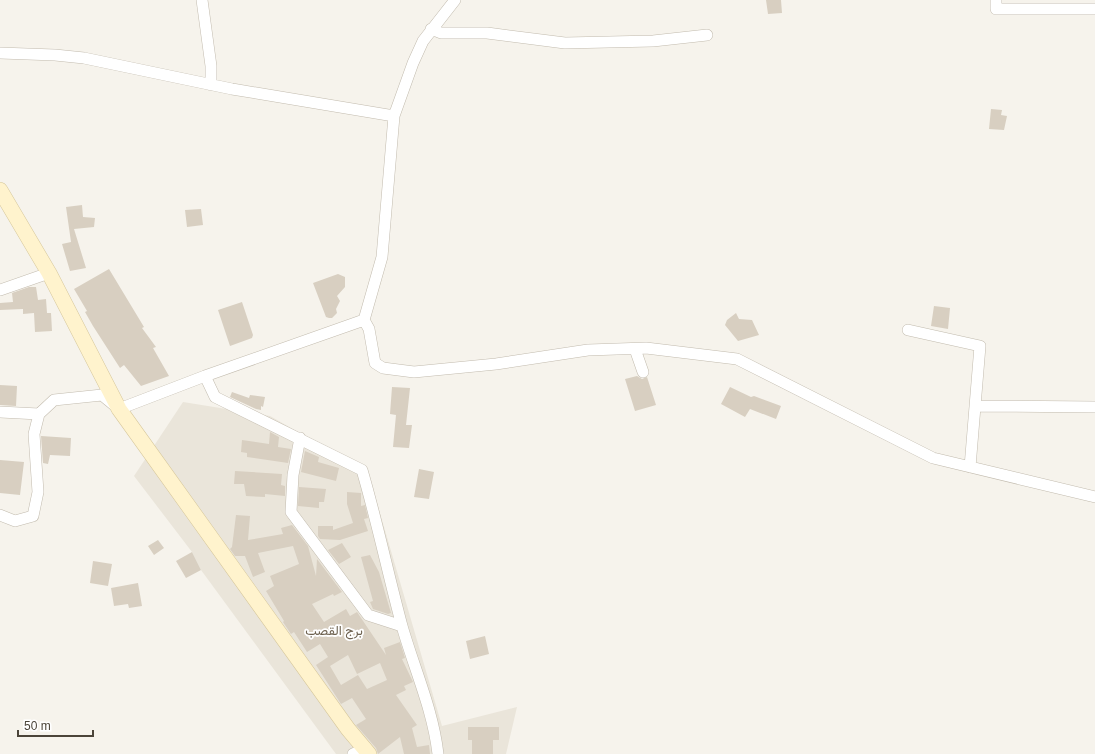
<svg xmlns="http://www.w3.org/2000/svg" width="1095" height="754" viewBox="0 0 1095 754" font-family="Helvetica,Vazirmatn,sans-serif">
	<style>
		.residential { fill: #eae5da }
		.building { fill: #d8cfc1; fill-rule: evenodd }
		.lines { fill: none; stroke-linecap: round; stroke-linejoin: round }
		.minor-casing { stroke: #c2bbae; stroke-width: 12 }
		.secondary-casing { stroke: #d6c79b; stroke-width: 16 }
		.minor { stroke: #fff; stroke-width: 11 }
		.secondary { stroke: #fff3cd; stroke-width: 15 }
		.labels { text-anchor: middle; stroke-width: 3.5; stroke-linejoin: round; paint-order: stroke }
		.quarter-label { font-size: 13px; fill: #6e6250; stroke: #fff }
	</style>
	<rect width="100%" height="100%" fill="#f6f3ec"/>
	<path class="residential" d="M 183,402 L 270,416 L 368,472 L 442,726 L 517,707 L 506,754 L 336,754 L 201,570 L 192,552 L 134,476 Z"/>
	<path class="building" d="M 766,0 L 781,0 L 782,13 L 768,14 Z
		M 991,109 L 1002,110 L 1001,115 L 1007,116 L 1004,130 L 989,129 Z
		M 82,205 L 83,217 L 95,218 L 94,227 L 74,229 L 86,268 L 70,271 L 62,244 L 71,242 L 66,207 Z
		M 201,209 L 203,225 L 187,227 L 185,210 Z
		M 109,269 L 144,327 L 142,328 L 156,347 L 153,348 L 169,376 L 141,386 L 124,365 L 120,368 L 93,326 L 85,312 L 87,311 L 74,289 Z
		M 338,274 L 345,277 L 345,287 L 337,296 L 340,301 L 336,309 L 337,313 L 332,318 L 329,318 L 326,317 L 313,283 Z
		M 29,287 L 36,287 L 38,300 L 46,299 L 47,313 L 51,313 L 52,331 L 35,332 L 34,313 L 23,314 L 23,309 L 0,310 L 0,303 L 13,302 L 12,293 Z
		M 242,302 L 253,335 L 252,338 L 230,346 L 218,310 Z
		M 934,306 L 950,308 L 948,329 L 931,326 Z
		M 736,313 L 739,319 L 752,320 L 759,335 L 738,341 L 725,325 L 727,320 Z
		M 637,376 L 642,379 L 647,377 L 656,405 L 635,411 L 625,379 Z
		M 0,385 L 17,386 L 16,406 L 0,405 Z
		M 392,387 L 410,388 L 406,425 L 412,425 L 409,448 L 393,447 L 396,415 L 390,414 Z
		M 730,387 L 751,397 L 754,396 L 781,406 L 776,419 L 750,409 L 745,417 L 721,404 Z
		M 232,392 L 249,398 L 250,395 L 265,397 L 263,407 L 261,406 L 261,410 L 256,409 L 230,397 Z
		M 270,432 L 279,437 L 278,447 L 291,449 L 288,463 L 247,457 L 247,453 L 241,452 L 242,440 L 269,444 Z
		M 41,436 L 71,438 L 70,456 L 50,455 L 48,464 L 43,463 Z
		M 305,451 L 319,457 L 318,462 L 339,468 L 336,481 L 301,472 Z
		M 0,460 L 24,462 L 20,495 L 0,493 Z
		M 419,469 L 434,472 L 429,499 L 414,497 Z
		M 235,471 L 282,474 L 281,485 L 285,486 L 285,496 L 265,494 L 265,497 L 246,496 L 244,484 L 234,484 Z
		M 299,487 L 326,489 L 324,502 L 319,502 L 319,508 L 298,506 Z
		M 347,492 L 361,493 L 361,506 L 365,505 L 368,518 L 364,519 L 368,531 L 340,540 L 320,539 L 318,536 L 318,526 L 333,526 L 333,530 L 353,523 L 347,504 Z
		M 236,515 L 250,516 L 248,540 L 283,534 L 281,528 L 292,525 L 308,546 L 316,576 L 317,559 L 342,592 L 334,596 L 333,594 L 312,604 L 324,622 L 346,609 L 350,616 L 357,612 L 386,655 L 384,648 L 400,642 L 405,658 L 402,659 L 413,682 L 404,686 L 406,690 L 396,695 L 417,725 L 412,728 L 417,747 L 429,745 L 430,754 L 404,754 L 400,737 L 378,754 L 376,748 L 356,725 L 366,719 L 352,698 L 341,704 L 316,665 L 328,657 L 320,644 L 307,652 L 294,632 L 291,634 L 283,622 L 284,621 L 266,591 L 274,586 L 270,576 L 299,564 L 293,546 L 258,553 L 265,572 L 253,577 L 245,556 L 235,556 L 230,549 L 232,547 ZM 348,655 L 357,674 L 380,663 L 387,680 L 367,689 L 358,675 L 341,685 L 330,666 Z
		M 158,540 L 164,548 L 154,555 L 148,546 Z
		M 342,543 L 351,557 L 339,564 L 328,550 Z
		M 192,552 L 201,570 L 186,578 L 176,561 Z
		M 370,555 L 379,572 L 391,613 L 388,614 L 373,609 L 370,602 L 373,601 L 361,557 Z
		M 93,561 L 112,564 L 108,586 L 90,583 Z
		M 138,583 L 142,606 L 129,608 L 128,604 L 114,606 L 111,588 Z
		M 485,636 L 489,654 L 470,659 L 466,641 Z
		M 468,727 L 499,727 L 499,740 L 493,740 L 493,754 L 472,754 L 472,740 L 468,740 Z"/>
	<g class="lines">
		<g class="minor-casing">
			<path id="minor" d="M 202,0 L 211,66 L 211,85
				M 996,0 L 996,9 L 1095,9
				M 431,29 L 441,33 L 487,33 L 565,43 L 653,41 L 707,35
				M 0,53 L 55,55 L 84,58 L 232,89 L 394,116
				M 0,290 L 49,273
				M 364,320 L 369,329 L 375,363 L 383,368 L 414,372 L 496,364 L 588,350 L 646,348 L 737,359 L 933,458 L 1095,497
				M 908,330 L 980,346 L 970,467
				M 635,349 L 643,372
				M 205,376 L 364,320 L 382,257 L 394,116 L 413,63 L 423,41 L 455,0
				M 975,406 L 1095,407
				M 0,412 L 39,414 L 54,400 L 102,395 L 119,409 L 205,376 L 215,397 L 362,470 C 377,521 388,574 402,626 C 414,668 433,710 438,754
				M 300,438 L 293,475 L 291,512 L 368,615 L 402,626
				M 0,515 L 15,521 L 33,516 L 38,492 L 34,434 L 39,414
				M 353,754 L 366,748"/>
		</g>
		<g class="secondary-casing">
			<path id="secondary" d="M 0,190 L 49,273 L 119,409 L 348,729 L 369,754"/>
		</g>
		<use href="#minor" class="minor"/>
		<use href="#secondary" class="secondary"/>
	</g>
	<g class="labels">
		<g class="quarter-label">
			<text x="334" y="635">برج القصب</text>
		</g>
	</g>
	<path d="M18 730v6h75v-6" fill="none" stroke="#4b4439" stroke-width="2"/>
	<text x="24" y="730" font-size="12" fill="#4b4439" stroke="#ffffff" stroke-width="3" paint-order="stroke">50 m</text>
</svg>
